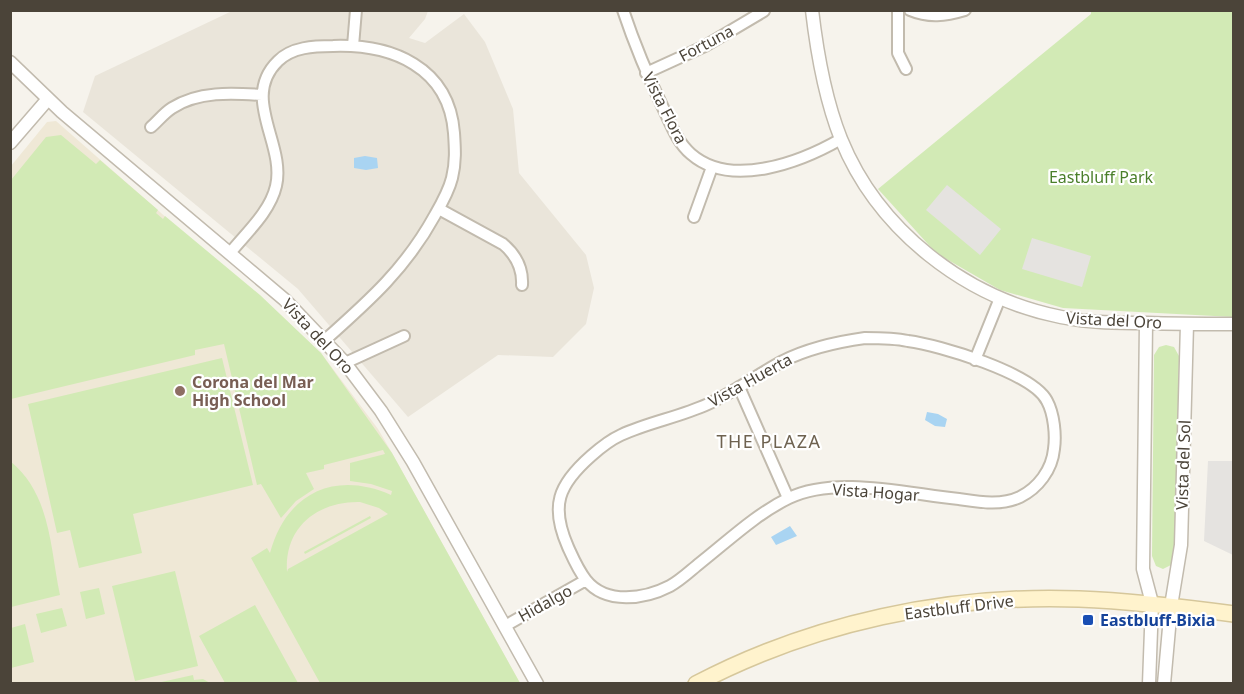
<svg xmlns="http://www.w3.org/2000/svg" width="1244" height="694" viewBox="0 0 1244 694" font-family="'Noto Sans',sans-serif">
	<style>
		.residential { fill: #eae5da }
		.education { fill: #efe8d6 }
		.green { fill: #d2eab5; fill-rule: evenodd }
		.parking { fill: #e5e3e0 }
		.water { fill: #a9d4f2 }
		.lines { fill: none; stroke-linecap: round; stroke-linejoin: round }
		.minor-casing { stroke: #c2bbae; stroke-width: 14 }
		.tertiary-casing { stroke: #c2bbae; stroke-width: 15 }
		.secondary-casing { stroke: #d6c79b; stroke-width: 18 }
		.minor { stroke: #fff; stroke-width: 10 }
		.tertiary { stroke: #fff; stroke-width: 12 }
		.secondary { stroke: #fff3cd; stroke-width: 15 }
		.education-dot { fill: #8d6e63; stroke: #fff; stroke-width: 2 }
		.transit-dot { fill: #1a4fb4; stroke: #fff; stroke-width: 2 }
		.labels { text-anchor: middle; stroke-width: 4.5; stroke-linejoin: round; paint-order: stroke }
		.street-label { font-size: 16px; fill: #4b4439; stroke: #fff }
		.park-label { font-size: 16px; fill: #4a7f2a; stroke: #fff }
		.education-label { font-size: 16px; font-weight: bold; fill: #785e54; stroke: #fff; text-anchor: start }
		.transit-label { font-size: 16px; font-weight: bold; fill: #164399; stroke: #fff; text-anchor: start }
		.neighbourhood-label { font-size: 18px; letter-spacing: 1.5px; fill: #6e6250; stroke: #fff }
	</style>
	<rect width="100%" height="100%" fill="#f6f3ec"/>
	<path class="residential" d="M 232,11 L 428,11 L 425,19 L 409,38 L 425,43 L 464,14 L 485,42 L 513,109 L 519,173 L 586,255 L 594,288 L 586,324 L 553,357 L 498,355 L 408,417 L 298,289 L 83,112 L 95,76 Z"/>
	<path class="education" d="M 56,121 L 321,353 L 378,429 L 392,453 L 520,683 L 11,684 L 11,166 L 47,122 Z"/>
	<path class="green" d="M 1091,11 L 1233,11 L 1233,317 L 1063,308 L 1000,290 L 936,253 L 878,189 L 1091,14 Z
		M 61,135 L 96,164 L 100,160 L 158,210 L 156,213 L 163,219 L 165,216 L 260,295 L 321,353 L 392,453 L 520,683 L 320,683 L 251,558 L 267,548 L 270,553 C 286,493 335,470 391,495 L 392,491 L 371,484 L 350,481 L 350,463 L 385,454 L 383,450 L 324,465 L 324,469 L 306,473 L 314,489 L 296,501 L 281,518 L 261,484 L 257,485 L 224,344 L 195,350 L 195,355 L 11,399 L 11,180 L 46,137 ZM 360,502 L 379,508 L 388,514 L 288,569 L 287,572 C 284,527 318,501 360,502 Z
		M 1166,345 L 1174,347 L 1179,356 L 1176,556 L 1173,564 L 1163,569 L 1156,566 L 1152,556 L 1154,355 L 1159,347 Z
		M 222,358 L 253,485 L 133,514 L 142,553 L 79,568 L 70,530 L 57,533 L 28,404 Z
		M 10,461 C 51,494 50,548 60,595 L 11,607 Z
		M 370,516 L 371,518 L 305,554 L 304,552 Z
		M 175,571 L 198,666 L 135,681 L 112,586 Z
		M 99,588 L 105,614 L 86,619 L 80,592 Z
		M 255,605 L 298,683 L 225,683 L 199,636 Z
		M 62,608 L 67,626 L 41,633 L 36,614 Z
		M 25,624 L 34,662 L 11,668 L 11,628 Z
		M 193,675 L 194,680 L 203,679 L 210,683 L 157,683 Z"/>
	<path class="parking" d="M 947,185 L 1001,229 L 980,255 L 926,210 Z
		M 1032,238 L 1091,256 L 1082,287 L 1022,269 Z
		M 1208,461 L 1233,461 L 1233,555 L 1204,541 Z"/>
	<path class="water" d="M 365,156 L 377,158 L 378,168 L 366,170 L 354,168 L 354,158 Z
		M 927,412 L 938,414 L 947,419 L 945,427 L 935,426 L 925,420 Z
		M 790,526 L 797,536 L 776,545 L 771,537 Z"/>
	<g class="lines">
		<g class="minor-casing">
			<path id="minor" d="M 623,10 C 635,46 649,79 665,112 C 672,127 678,143 691,154 C 731,189 801,162 841,139
				M 898,10 L 898,53 L 906,69
				M 910,10 C 929,18 945,16 965,10
				M 353,46 L 356,10
				M 646,73 L 705,46 L 764,11
				M 151,127 C 158,121 164,113 172,108 C 198,91 232,93 262,95
				M 439,209 L 503,244 C 516,255 523,268 522,285
				M 694,217 L 712,167
				M 230,253 C 246,233 270,212 276,186 C 286,144 240,98 278,61 C 292,47 314,46 333,46 C 392,44 449,67 454,133 C 455,148 456,162 452,178 C 449,190 442,203 435,215 C 406,268 370,300 325,340
				M 865,338 C 880,338 894,338 908,341 C 939,345 1033,373 1047,401 C 1054,414 1056,435 1054,449 C 1052,470 1038,488 1020,497 C 1001,506 979,502 959,499 C 908,494 836,475 789,498 C 756,514 728,541 700,563 C 690,571 681,580 670,586 C 645,599 606,605 586,580 C 578,570 573,558 568,547 C 550,506 558,485 591,456 C 600,448 610,440 621,435 C 649,422 680,417 708,404 C 734,392 757,375 783,361 C 809,348 836,342 865,338 Z
				M 975,360 L 1000,298
				M 345,363 L 404,336
				M 739,387 L 788,498
				M 505,626 L 586,580"/>
		</g>
		<g class="tertiary-casing">
			<path id="tertiary" d="M 812,10 C 817,53 825,99 841,139 C 878,230 965,298 1061,317 C 1090,323 1119,323 1147,323 C 1176,324 1205,324 1234,324
				M 10,62 L 62,112 L 285,300 L 345,363 L 381,411 L 413,462 L 537,684
				M 10,143 L 48,99
				M 1146,323 L 1143,569 L 1152,603 L 1149,684
				M 1164,684 L 1171,606 L 1181,545 L 1187,324"/>
		</g>
		<g class="secondary-casing">
			<path id="secondary" d="M 696,684 C 812,623 948,594 1079,599 C 1131,601 1182,607 1234,614"/>
		</g>
		<use href="#minor" class="minor"/>
		<use href="#tertiary" class="tertiary"/>
		<use href="#secondary" class="secondary"/>
	</g>
	<circle class="education-dot" cx="180" cy="391" r="6"/>
	<rect class="transit-dot" x="1082" y="614" width="12" height="12" rx="3"/>
	<g class="labels">
		<g class="street-label">
			<text transform="translate(706 43) rotate(-28)" y="6">Fortuna</text>
			<text transform="translate(665 108) rotate(63)" y="6">Vista Flora</text>
			<text transform="translate(1114 320) rotate(3)" y="6">Vista del Oro</text>
			<text transform="translate(318 336) rotate(47)" y="6">Vista del Oro</text>
			<text transform="translate(750 380) rotate(-29)" y="6">Vista Huerta</text>
			<text transform="translate(1183 465) rotate(-88)" y="6">Vista del Sol</text>
			<text transform="translate(876 492) rotate(4)" y="6">Vista Hogar</text>
			<text transform="translate(545 603) rotate(-29)" y="6">Hidalgo</text>
			<text transform="translate(959 607) rotate(-7)" y="6">Eastbluff Drive</text>
		</g>
		<g class="park-label">
			<text x="1101" y="183">Eastbluff Park</text>
		</g>
		<g class="education-label">
			<text x="192" y="388">Corona del Mar<tspan x="192" dy="18">High School</tspan></text>
		</g>
		<g class="transit-label">
			<text x="1100" y="626">Eastbluff-Bixia</text>
		</g>
		<g class="neighbourhood-label">
			<text x="769" y="448">THE PLAZA</text>
		</g>
	</g>
	<rect width="1244" height="694" fill="none" stroke="#4b4439" stroke-width="24"/>
</svg>
